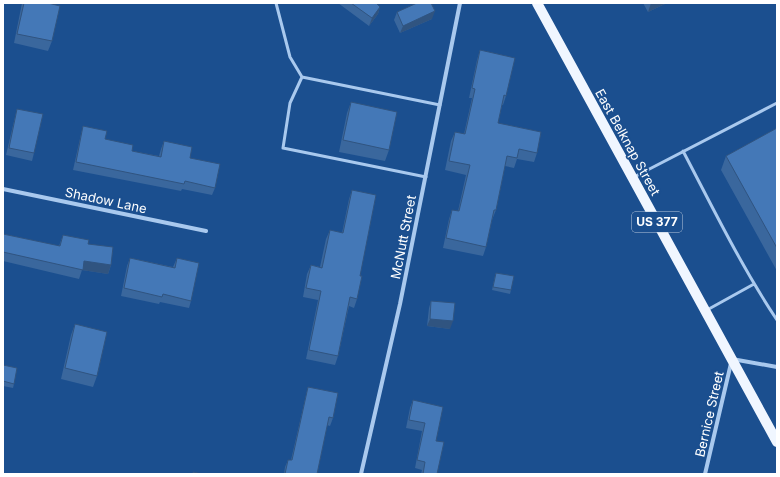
<svg xmlns="http://www.w3.org/2000/svg" width="780" height="477" viewBox="0 0 780 477" font-family="Inter,sans-serif">
	<style>
		.lines { fill: none; stroke-linecap: round; stroke-linejoin: round }
		.service { stroke: #a9c9ee; stroke-width: 3 }
		.minor { stroke: #a9c9ee; stroke-width: 4 }
		.primary { stroke: #f0f6ff; stroke-width: 10 }
		.wall { fill: #3a679d }
		.shaded-wall { fill: #305480 }
		.building { fill: #4478b7; stroke: #305480 }
		.labels { text-anchor: middle; stroke-width: 3.5; stroke-linejoin: round; paint-order: stroke }
		.shield { fill: #1b4f8f; stroke: #bbcadd; stroke-width: 1 }
		.shield-label { font-size: 12px; font-weight: bold; fill: #fff }
		.street-label { font-size: 13px; fill: #fff; stroke: #1b4f8f }
	</style>
	<rect width="100%" height="100%" fill="#1b4f8f"/>
	<g class="lines">
		<path class="service" d="M 276,3 L 290,57 L 302,77
			M 683,151 C 713,208 741,266 777,320
			M 426,177 L 283,148 L 290,103 L 302,77 L 440,105
			M 634,177 L 777,103
			M 707,310 L 754,284"/>
		<path class="minor" d="M 3,189 L 206,231
			M 361,474 L 400,304 L 460,3
			M 705,474 L 732,359 L 777,367"/>
		<path class="primary" d="M 537,3 L 777,442"/>
	</g>
	<path class="wall" d="M 22,3 L 48,3 L 52,41 L 48,51 L 14,43 Z
		M 338,3 L 376,3 L 380,7 L 378,14 L 369,26 Z
		M 643,3 L 667,3 L 648,12 Z
		M 397,12 L 432,19 L 400,33 L 394,20 Z
		M 480,50 L 506,96 L 503,105 L 502,105 L 498,123 L 537,153 L 534,162 L 517,159 L 514,168 L 505,166 L 496,210 L 492,220 L 492,219 L 486,247 L 483,256 L 443,248 L 449,219 L 452,210 L 458,211 L 466,175 L 445,170 L 451,141 L 455,132 L 464,134 L 472,98 L 469,98 L 477,60 Z
		M 351,102 L 389,150 L 385,161 L 339,152 L 347,113 Z
		M 17,109 L 34,153 L 32,161 L 6,155 L 15,117 Z
		M 83,126 L 105,139 L 132,151 L 159,156 L 161,149 L 164,141 L 190,158 L 215,188 L 212,195 L 182,189 L 181,191 L 73,170 L 81,134 Z
		M 777,128 L 777,271 L 721,170 L 726,156 Z
		M 352,190 L 360,276 L 357,299 L 354,308 L 349,306 L 338,356 L 335,365 L 306,359 L 318,300 L 303,297 L 307,274 L 311,265 L 320,267 L 326,239 L 330,230 L 342,233 L 349,199 Z
		M 3,234 L 59,246 L 63,235 L 88,244 L 111,265 L 108,274 L 82,270 L 79,279 L 3,261 Z
		M 130,258 L 173,267 L 177,258 L 191,301 L 189,308 L 160,302 L 159,304 L 121,296 L 127,266 Z
		M 496,273 L 511,290 L 510,294 L 492,290 L 495,276 Z
		M 431,301 L 450,329 L 427,326 L 429,308 Z
		M 75,324 L 97,376 L 93,387 L 61,379 L 71,335 Z
		M 3,365 L 14,384 L 13,388 L 3,386 Z
		M 308,387 L 333,418 L 330,426 L 327,425 L 317,474 L 284,474 L 285,467 L 288,460 L 291,460 L 306,395 Z
		M 413,400 L 436,441 L 437,474 L 421,474 L 422,470 L 415,468 L 422,431 L 406,428 L 410,408 Z"/>
	<path class="shaded-wall" d="M 651,3 L 667,3 L 648,12 Z
		M 380,7 L 378,14 L 369,26 L 372,18 Z
		M 435,11 L 432,19 L 400,33 L 403,26 Z
		M 84,261 L 111,265 L 108,274 L 82,270 Z
		M 430,319 L 453,321 L 450,329 L 427,326 Z"/>
	<path class="building" d="M 24,3 L 48,3 L 60,6 L 52,41 L 17,34 Z
		M 351,3 L 376,3 L 380,7 L 372,18 Z
		M 417,3 L 431,3 L 435,11 L 403,26 L 397,12 Z
		M 480,50 L 515,58 L 506,96 L 504,95 L 498,123 L 541,132 L 537,153 L 519,149 L 517,158 L 507,156 L 496,210 L 494,210 L 486,247 L 446,238 L 452,210 L 459,211 L 470,165 L 449,161 L 455,132 L 465,134 L 475,89 L 472,88 Z
		M 351,102 L 397,112 L 389,150 L 343,140 Z
		M 17,109 L 43,114 L 34,153 L 9,148 Z
		M 83,126 L 107,131 L 105,139 L 133,145 L 132,151 L 161,157 L 164,141 L 192,147 L 190,158 L 220,164 L 215,188 L 185,181 L 184,184 L 76,162 Z
		M 777,128 L 777,248 L 726,156 Z
		M 352,190 L 376,195 L 360,276 L 362,276 L 357,299 L 350,297 L 338,356 L 309,350 L 321,291 L 306,288 L 311,265 L 322,268 L 330,230 L 343,233 Z
		M 3,234 L 60,246 L 63,235 L 89,240 L 88,244 L 113,247 L 111,265 L 84,261 L 83,270 L 3,252 Z
		M 130,258 L 175,268 L 177,258 L 199,263 L 191,301 L 163,294 L 162,297 L 124,288 Z
		M 496,273 L 514,276 L 511,290 L 493,287 Z
		M 431,301 L 455,303 L 453,321 L 430,319 Z
		M 75,324 L 107,332 L 97,376 L 65,368 Z
		M 3,365 L 17,368 L 14,384 L 3,381 Z
		M 308,387 L 338,393 L 333,418 L 329,417 L 317,474 L 285,474 L 288,460 L 292,460 Z
		M 413,400 L 443,407 L 436,441 L 444,442 L 437,474 L 423,474 L 425,462 L 417,460 L 425,423 L 409,420 Z
		M 193,472 L 202,474 L 193,474 Z"/>
	<g class="labels">
		<rect class="shield" x="632" y="212" width="50" height="20" rx="3"/>
		<g class="shield-label">
			<text x="657" y="226">US 377</text>
		</g>
		<g class="street-label">
			<text transform="translate(628 142) rotate(61)" y="5">East Belknap Street</text>
			<text transform="translate(106 200) rotate(12)" y="5">Shadow Lane</text>
			<text transform="translate(403 237) rotate(-79)" y="5">McNutt Street</text>
			<text transform="translate(709 414) rotate(-77)" y="5">Bernice Street</text>
		</g>
	</g>
	<rect width="780" height="477" fill="none" stroke="#ffffff" stroke-width="8"/>
</svg>
